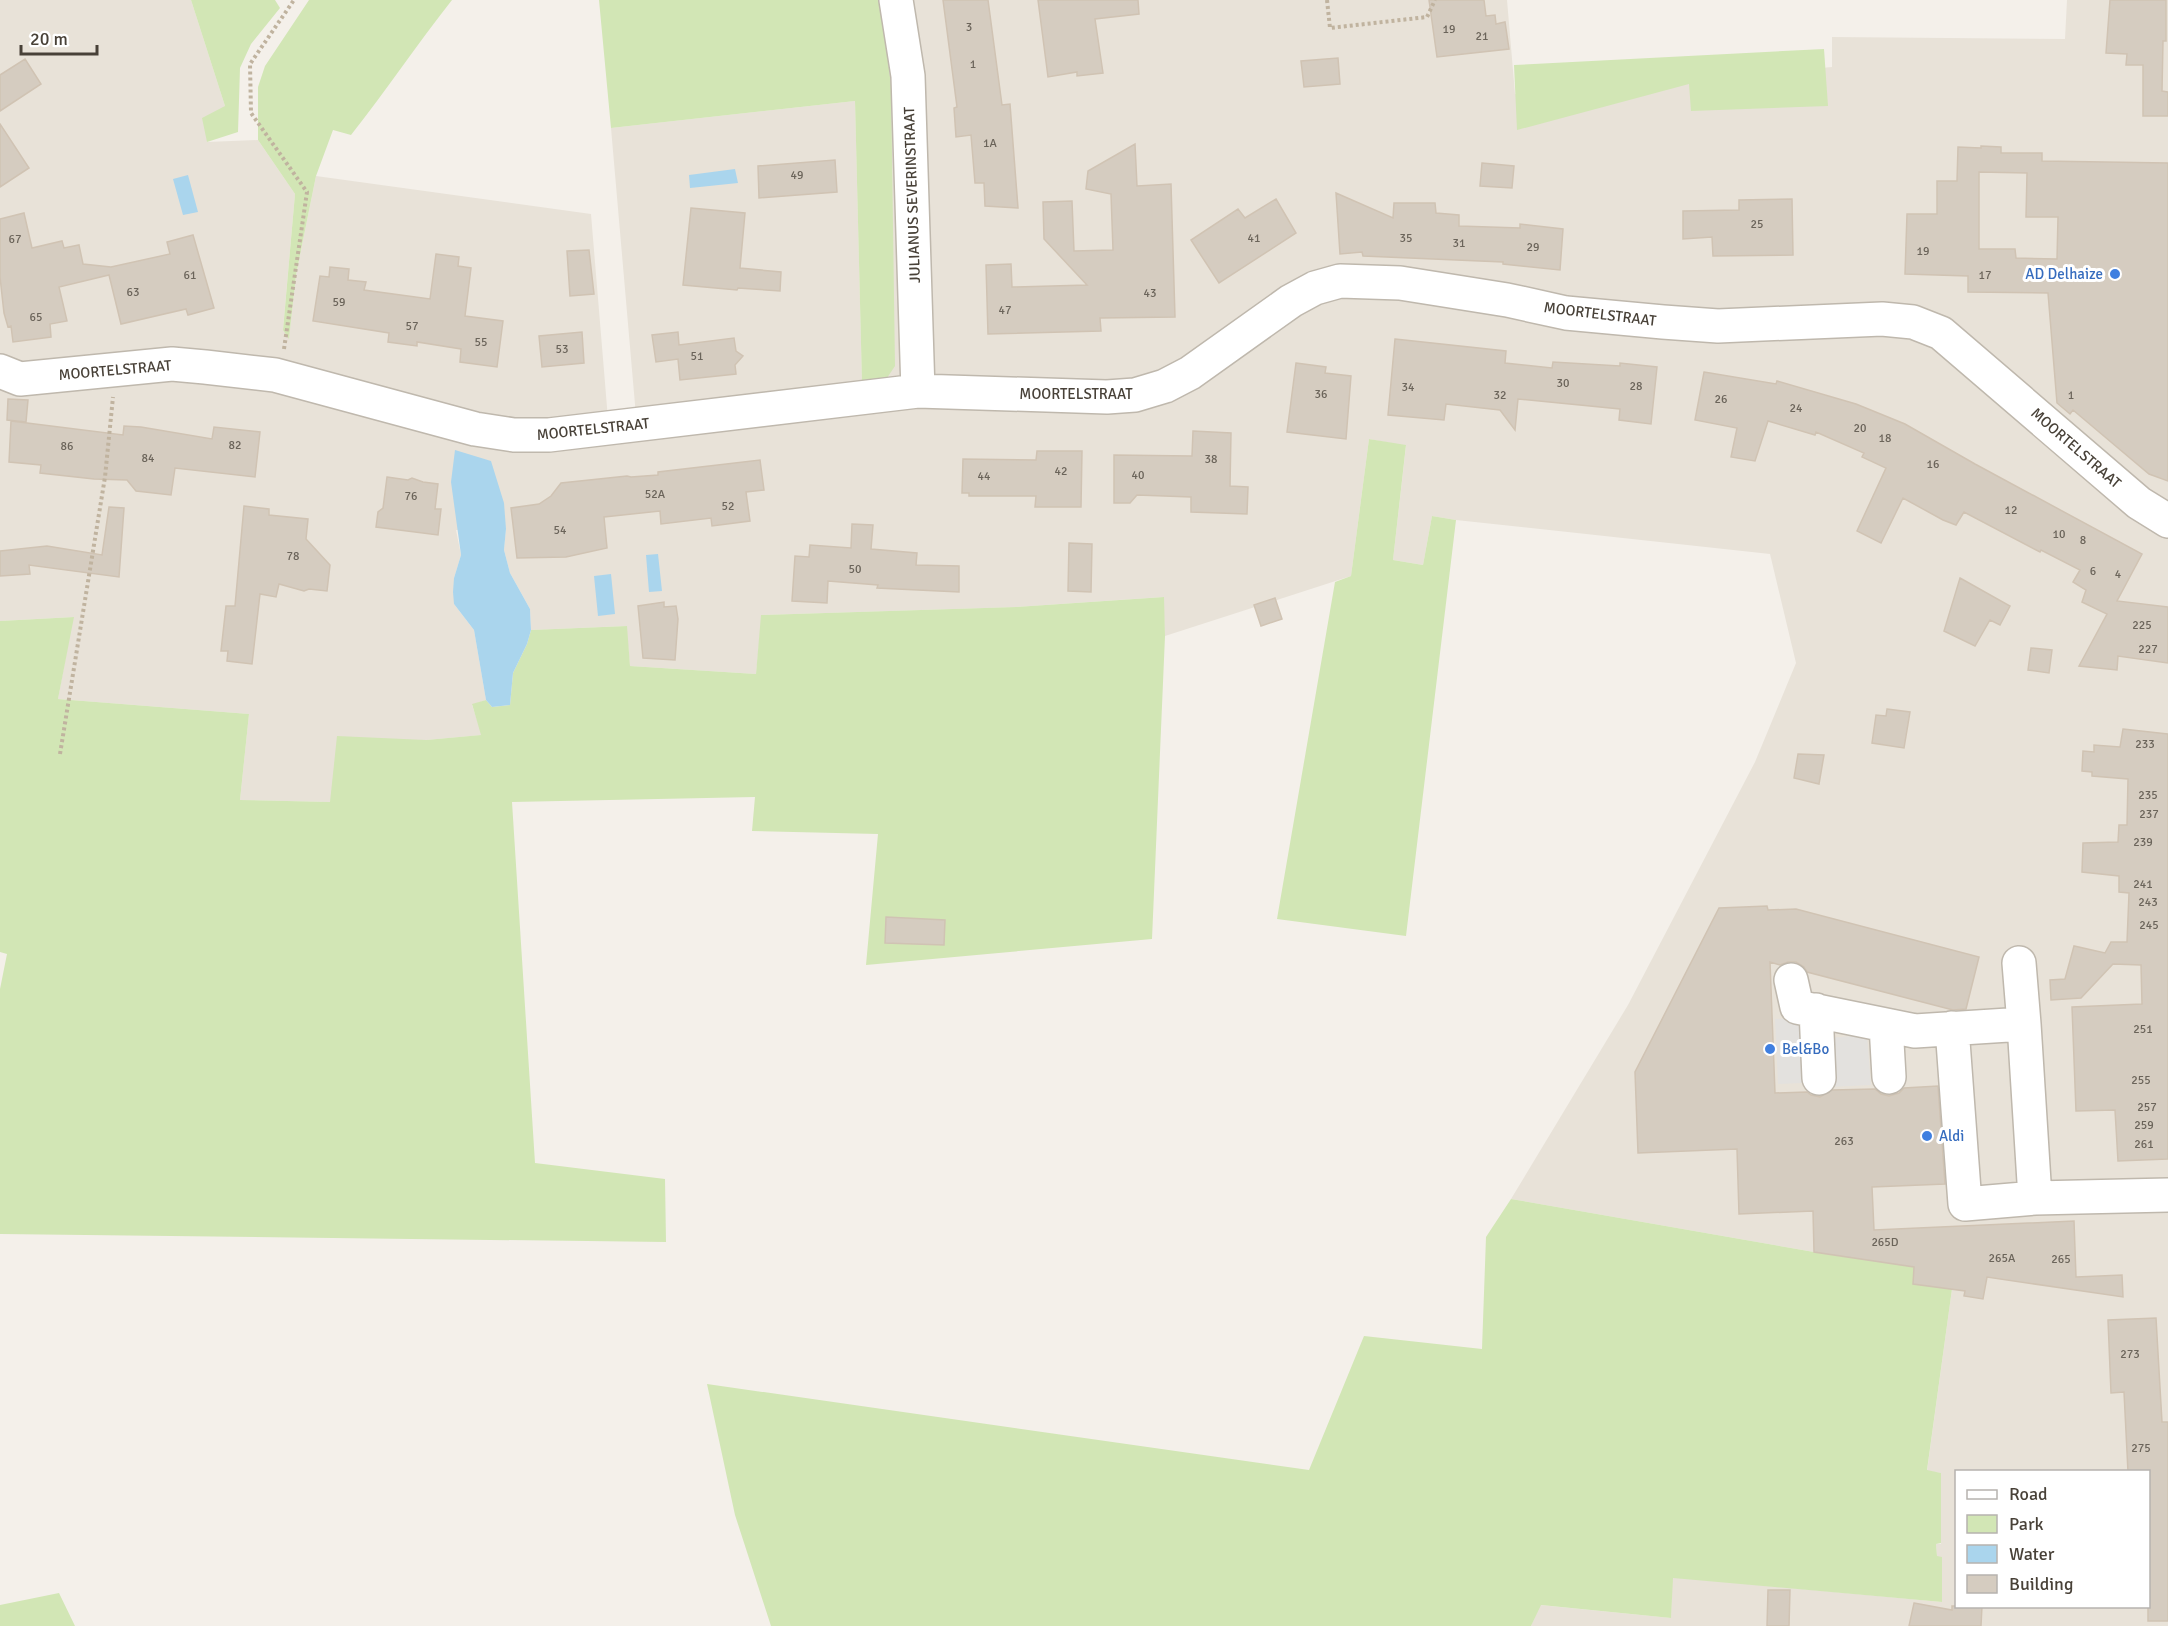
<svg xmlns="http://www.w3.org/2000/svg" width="2168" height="1626" viewBox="0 0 2168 1626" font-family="Signika,sans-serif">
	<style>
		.residential { fill: #e8e2d8; fill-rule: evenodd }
		.green { fill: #d2e6b5 }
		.parking { fill: #e3e1de }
		.water { fill: #aad5ed }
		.building { fill: #d5ccc0; stroke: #d0c3b3; stroke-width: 1.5; fill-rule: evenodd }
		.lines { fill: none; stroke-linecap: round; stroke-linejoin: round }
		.minor-casing { stroke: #bfb8ad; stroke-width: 36 }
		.path { stroke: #c0b39f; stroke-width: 4; stroke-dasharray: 3 3; stroke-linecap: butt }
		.minor { stroke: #fff; stroke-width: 33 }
		.shop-dot { fill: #3f7fe0; stroke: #fff; stroke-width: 2 }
		.labels { text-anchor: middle; stroke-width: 6; stroke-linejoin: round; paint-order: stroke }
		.number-label { font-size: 12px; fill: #6b645a }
		.street-label { font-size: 15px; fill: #484138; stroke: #fff }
		.shop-label { font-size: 15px; fill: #366cbe; stroke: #fff; text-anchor: start }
	</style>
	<rect width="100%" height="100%" fill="#f4f0ea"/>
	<path class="residential" d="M 0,0 L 191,0 L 225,106 L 207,142 L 258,140 L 295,194 L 283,329 L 289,338 L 296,275 L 316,176 L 591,214 L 608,419 L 636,416 L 611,128 L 855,101 L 862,383 L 881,0 L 1507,0 L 1515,94 L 1592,89 L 1832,67 L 1832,37 L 2065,39 L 2067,0 L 2168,0 L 2168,1626 L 1531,1626 L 1540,1605 L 1671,1618 L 1672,1577 L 1942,1602 L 1941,1557 L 1937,1557 L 1936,1544 L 1941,1544 L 1941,1473 L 1927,1471 L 1952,1289 L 1913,1283 L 1914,1267 L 1814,1252 L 1511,1199 L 1628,1005 L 1755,762 L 1796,663 L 1770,554 L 1456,520 L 1432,516 L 1423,565 L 1393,560 L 1406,446 L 1369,439 L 1351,576 L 1165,636 L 1163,597 L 1016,607 L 762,615 L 756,674 L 630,666 L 626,626 L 531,630 L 530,609 L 510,573 L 504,550 L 506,529 L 456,530 L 461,555 L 454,578 L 454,604 L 474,630 L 486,700 L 472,705 L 482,735 L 426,740 L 331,802 L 240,800 L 249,714 L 58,699 L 73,617 L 0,621 ZM 1956,1472 L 2148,1472 L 2148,1606 L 1956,1606 Z"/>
	<path class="green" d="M 191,0 L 275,0 L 280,8 L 251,44 L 240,68 L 238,132 L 207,142 L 202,118 L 225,106 Z
		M 309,0 L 452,0 C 417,44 386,91 351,135 L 333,130 L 316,176 L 296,275 L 289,339 L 283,330 L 295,194 L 258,140 L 258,87 L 265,66 Z
		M 599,0 L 881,0 L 891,86 L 895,366 L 887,378 L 862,384 L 855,101 L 611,128 Z
		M 1824,49 L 1828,106 L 1691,111 L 1689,84 L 1517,130 L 1514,65 Z
		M 1369,439 L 1406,445 L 1393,560 L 1423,565 L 1432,516 L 1456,520 L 1406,936 L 1277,919 L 1335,582 L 1351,576 Z
		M 1164,597 L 1165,636 L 1152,939 L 866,965 L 878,834 L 752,831 L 755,797 L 512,802 L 535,1163 L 665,1179 L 666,1242 L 0,1234 L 0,989 L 7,954 L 0,952 L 0,621 L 74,617 L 58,699 L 249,714 L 240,800 L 330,802 L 337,736 L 426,740 L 481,735 L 472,704 L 486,700 L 492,707 L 510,705 L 513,673 L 527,644 L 531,630 L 627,626 L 630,666 L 756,674 L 761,615 L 1016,607 Z
		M 1511,1199 L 1814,1252 L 1914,1267 L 1913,1284 L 1952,1289 L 1927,1470 L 1941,1473 L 1941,1543 L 1936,1544 L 1937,1556 L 1942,1557 L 1942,1602 L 1673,1578 L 1671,1618 L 1541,1605 L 1531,1626 L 771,1626 L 735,1515 L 707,1384 L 1309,1470 L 1364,1336 L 1482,1349 L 1486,1237 Z
		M 59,1593 L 75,1626 L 0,1626 L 0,1605 Z"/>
	<path class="parking" d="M 1800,1018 L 1803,1083 L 1778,1084 L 1775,1019 Z
		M 1867,1035 L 1871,1085 L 1831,1087 L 1828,1038 Z"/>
	<path class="water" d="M 735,169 L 738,183 L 690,188 L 689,175 Z
		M 188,175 L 198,212 L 183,215 L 173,179 Z
		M 455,450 L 491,461 L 504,503 L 506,529 L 504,550 L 510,573 L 530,609 L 531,630 L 527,644 L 513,673 L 510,705 L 492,707 L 486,700 L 474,630 L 454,604 L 453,592 L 454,578 L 461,555 L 451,482 Z
		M 658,554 L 662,591 L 649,592 L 646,555 Z
		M 611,574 L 615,614 L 598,616 L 594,576 Z"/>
	<path class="building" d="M 943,0 L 988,0 L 1002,105 L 1010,104 L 1018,208 L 985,206 L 984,183 L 975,183 L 971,135 L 956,137 L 954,108 L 957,107 Z
		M 1038,0 L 1138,0 L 1139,14 L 1095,19 L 1103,73 L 1077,76 L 1077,72 L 1048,77 Z
		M 1429,0 L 1484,0 L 1486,16 L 1495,15 L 1496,24 L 1505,22 L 1509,49 L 1437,57 Z
		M 2110,0 L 2166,0 L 2166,41 L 2163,41 L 2162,91 L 2168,92 L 2168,116 L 2143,116 L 2143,65 L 2126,65 L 2127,54 L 2106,53 Z
		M 1338,58 L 1340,84 L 1304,87 L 1301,61 Z
		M 25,59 L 41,84 L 0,111 L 0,75 Z
		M 0,124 L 29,168 L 0,187 Z
		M 1135,144 L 1137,186 L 1171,184 L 1175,317 L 1100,318 L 1101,331 L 988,334 L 986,265 L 1011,264 L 1012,287 L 1087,285 L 1044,239 L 1043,202 L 1072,201 L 1074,251 L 1113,250 L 1111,194 L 1086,189 L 1088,171 Z
		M 1981,146 L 2001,147 L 2001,153 L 2042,153 L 2042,161 L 2168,163 L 2168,481 L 2149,474 L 2073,410 L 2070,414 L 2057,403 L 2048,293 L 1968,292 L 1968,276 L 1905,274 L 1907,214 L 1937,214 L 1937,181 L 1957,181 L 1958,147 L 1981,148 ZM 1979,172 L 2027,173 L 2026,217 L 2058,217 L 2057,259 L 2016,258 L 2015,249 L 1979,249 Z
		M 835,160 L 837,192 L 759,198 L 758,166 Z
		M 1482,163 L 1514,166 L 1512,188 L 1480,186 Z
		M 1336,193 L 1393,218 L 1394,203 L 1435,203 L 1436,213 L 1459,215 L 1459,226 L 1520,228 L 1520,224 L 1563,229 L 1560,270 L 1503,264 L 1503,262 L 1363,256 L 1362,252 L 1340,254 Z
		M 1276,199 L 1296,233 L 1219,283 L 1191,240 L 1238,209 L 1245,218 Z
		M 1792,199 L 1793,255 L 1713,256 L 1712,237 L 1683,239 L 1683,211 L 1739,210 L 1739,200 Z
		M 691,208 L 745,213 L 740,268 L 781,272 L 780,291 L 738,288 L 737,290 L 683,285 Z
		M 24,213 L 32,248 L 62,241 L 64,248 L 79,245 L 83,264 L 111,267 L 170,254 L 167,242 L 193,235 L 214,308 L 188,315 L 186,309 L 121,324 L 109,275 L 59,287 L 67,321 L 50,324 L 51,337 L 13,342 L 11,326 L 8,327 L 4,313 L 0,277 L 0,219 Z
		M 589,250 L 594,294 L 570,296 L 567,251 Z
		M 436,254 L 459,257 L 458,266 L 471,268 L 465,316 L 503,321 L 497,367 L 460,362 L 461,349 L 417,342 L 417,346 L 388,342 L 389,333 L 313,321 L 320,276 L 329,277 L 330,267 L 349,269 L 348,280 L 366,282 L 364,290 L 430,299 Z
		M 582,332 L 584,363 L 542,367 L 539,336 Z
		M 678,332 L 679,345 L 734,338 L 736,351 L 743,356 L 735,365 L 736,374 L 680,380 L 678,359 L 656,362 L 652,335 Z
		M 1395,339 L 1506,351 L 1505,363 L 1552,368 L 1553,362 L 1620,366 L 1620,363 L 1657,367 L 1651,424 L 1619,420 L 1620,409 L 1518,399 L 1515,430 L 1500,410 L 1446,404 L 1444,420 L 1388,415 Z
		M 1296,363 L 1326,367 L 1325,373 L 1351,376 L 1346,439 L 1287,432 Z
		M 1704,372 L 1776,384 L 1777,381 L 1856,404 L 1905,424 L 1975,464 L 2142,554 L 2117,601 L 2168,607 L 2168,663 L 2118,656 L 2117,670 L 2079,666 L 2107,614 L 2082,602 L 2086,590 L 2073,582 L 2080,570 L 2041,550 L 2040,552 L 1964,512 L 1956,525 L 1943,520 L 1903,498 L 1881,543 L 1857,531 L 1886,468 L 1862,457 L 1864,453 L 1816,432 L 1815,435 L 1768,421 L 1755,461 L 1731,457 L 1737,428 L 1695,420 Z
		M 8,399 L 28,400 L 26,422 L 7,420 Z
		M 11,421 L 123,435 L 124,426 L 141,427 L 212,439 L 214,427 L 260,432 L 255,477 L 175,468 L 171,495 L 136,491 L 127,480 L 94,479 L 40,473 L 41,465 L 9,462 Z
		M 1193,431 L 1231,433 L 1230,486 L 1248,487 L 1247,514 L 1191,512 L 1191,497 L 1137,495 L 1130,503 L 1114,503 L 1114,455 L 1192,456 Z
		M 1037,451 L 1082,451 L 1081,507 L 1035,507 L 1036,496 L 969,496 L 969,493 L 962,493 L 963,459 L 1036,460 Z
		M 760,460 L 764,490 L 746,492 L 750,521 L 712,526 L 711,518 L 661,524 L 660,511 L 604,517 L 607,548 L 566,557 L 517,558 L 511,508 L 539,504 L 551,496 L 561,483 L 627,476 L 631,477 L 658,475 L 658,472 Z
		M 387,477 L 408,480 L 412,478 L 423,482 L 438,484 L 435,509 L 441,509 L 438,535 L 376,527 L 378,512 L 383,508 Z
		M 244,506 L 269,509 L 269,515 L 308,519 L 306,539 L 330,565 L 327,591 L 309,589 L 304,591 L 279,584 L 276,597 L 260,594 L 252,664 L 227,661 L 228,651 L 221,651 L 226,606 L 235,606 Z
		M 109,507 L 124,508 L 119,577 L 29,565 L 30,574 L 0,576 L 0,551 L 47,546 L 102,555 Z
		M 852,524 L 873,525 L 871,549 L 917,553 L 916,565 L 959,566 L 959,592 L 877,588 L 878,585 L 828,581 L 827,603 L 792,601 L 795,556 L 809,557 L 810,545 L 851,548 Z
		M 1069,543 L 1092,544 L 1091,592 L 1068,591 Z
		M 1960,578 L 2010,606 L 2000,625 L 1990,620 L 1975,646 L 1944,631 Z
		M 1275,598 L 1282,619 L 1261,626 L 1254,605 Z
		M 664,602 L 664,607 L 676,606 L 678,619 L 675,660 L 643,658 L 638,606 Z
		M 2031,648 L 2052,650 L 2049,673 L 2028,670 Z
		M 1887,709 L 1910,712 L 1904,748 L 1872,743 L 1876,715 L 1886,716 Z
		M 2123,729 L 2168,734 L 2168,1159 L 2118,1161 L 2115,1110 L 2076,1111 L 2072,1007 L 2142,1004 L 2141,965 L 2113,964 L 2081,998 L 2051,1000 L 2050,980 L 2065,979 L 2074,946 L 2105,953 L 2111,942 L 2127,942 L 2129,893 L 2119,892 L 2119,876 L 2082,872 L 2083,843 L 2118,842 L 2119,825 L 2127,825 L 2128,779 L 2092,776 L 2092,772 L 2082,771 L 2083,751 L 2094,752 L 2094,745 L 2120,747 Z
		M 1798,754 L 1824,755 L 1819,784 L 1794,778 Z
		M 1767,906 L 1768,910 L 1796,909 L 1979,957 L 1966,1009 L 1953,1010 L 1807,972 L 1804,967 L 1796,962 L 1788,962 L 1780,965 L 1770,962 L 1775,1093 L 1807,1092 L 1811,1095 L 1820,1097 L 1832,1090 L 1875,1089 L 1881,1094 L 1889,1096 L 1899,1093 L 1904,1088 L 1938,1086 L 1945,1184 L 1872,1187 L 1874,1230 L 2074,1221 L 2076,1277 L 2122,1275 L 2123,1297 L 1987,1277 L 1983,1299 L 1964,1296 L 1965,1291 L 1913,1284 L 1914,1267 L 1814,1252 L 1813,1211 L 1739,1214 L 1737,1149 L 1638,1153 L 1635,1072 L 1719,908 Z
		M 886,917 L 945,920 L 944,945 L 885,943 Z
		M 2156,1318 L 2162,1422 L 2168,1422 L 2168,1621 L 2148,1621 L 2148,1472 L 2128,1472 L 2124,1392 L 2111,1393 L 2108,1320 Z
		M 1768,1590 L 1790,1590 L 1789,1626 L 1767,1626 Z
		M 1914,1603 L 1952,1610 L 1952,1606 L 1982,1606 L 1981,1626 L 1909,1626 Z"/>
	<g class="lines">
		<g class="minor-casing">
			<path id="minor" d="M 896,0 L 908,76 L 918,391
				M 0,371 L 20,379 L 172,364 L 205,367 L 275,375 L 475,429 L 514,435 L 549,435 L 918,391 L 1107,397 L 1135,395 L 1165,386 L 1190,373 L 1291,301 L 1315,288 L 1340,281 L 1400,283 L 1507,300 L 1566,313 L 1663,322 L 1718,326 L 1882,319 L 1913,322 L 1941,333 L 2139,503 L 2168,521
				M 2019,963 L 2024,1024
				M 1791,980 L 1797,1007 L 1915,1031 L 2024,1024 L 2035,1198 L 2168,1195
				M 1816,1010 L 1819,1078
				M 1886,1025 L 1889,1077
				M 1952,1028 L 1965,1204 L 2035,1198"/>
		</g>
		<path class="path" d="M 1327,0 L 1330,28 L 1427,17 L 1435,0
			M 284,349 L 307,192 L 251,113 L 250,64 L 294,0
			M 60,754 L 105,477 L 113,397"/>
		<use href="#minor" class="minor"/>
	</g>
	<g class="shop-dot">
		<circle cx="2115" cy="274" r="6"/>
		<circle cx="1770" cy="1049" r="6"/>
		<circle cx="1927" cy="1136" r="6"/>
	</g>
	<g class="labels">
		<g class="number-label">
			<text x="969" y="31">3</text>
			<text x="1449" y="33">19</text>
			<text x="1482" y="40">21</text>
			<text x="973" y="68">1</text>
			<text x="990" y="147">1A</text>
			<text x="797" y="179">49</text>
			<text x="1757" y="228">25</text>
			<text x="1254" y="242">41</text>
			<text x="1406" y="242">35</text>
			<text x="15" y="243">67</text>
			<text x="1459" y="247">31</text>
			<text x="1533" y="251">29</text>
			<text x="1923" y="255">19</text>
			<text x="190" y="279">61</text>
			<text x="1985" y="279">17</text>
			<text x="133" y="296">63</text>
			<text x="1150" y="297">43</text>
			<text x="339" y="306">59</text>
			<text x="1005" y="314">47</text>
			<text x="36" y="321">65</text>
			<text x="412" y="330">57</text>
			<text x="481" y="346">55</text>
			<text x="562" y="353">53</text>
			<text x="697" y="360">51</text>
			<text x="1563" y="387">30</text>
			<text x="1636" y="390">28</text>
			<text x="1408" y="391">34</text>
			<text x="1321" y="398">36</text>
			<text x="1500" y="399">32</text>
			<text x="2071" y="399">1</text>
			<text x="1721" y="403">26</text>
			<text x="1796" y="412">24</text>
			<text x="1860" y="432">20</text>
			<text x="1885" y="442">18</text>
			<text x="235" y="449">82</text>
			<text x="67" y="450">86</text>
			<text x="148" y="462">84</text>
			<text x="1211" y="463">38</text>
			<text x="1933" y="468">16</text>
			<text x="1061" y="475">42</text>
			<text x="1138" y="479">40</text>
			<text x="984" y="480">44</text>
			<text x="655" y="498">52A</text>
			<text x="411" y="500">76</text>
			<text x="728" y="510">52</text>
			<text x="2011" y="514">12</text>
			<text x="560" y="534">54</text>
			<text x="2059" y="538">10</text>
			<text x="2083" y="544">8</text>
			<text x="293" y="560">78</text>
			<text x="855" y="573">50</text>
			<text x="2093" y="575">6</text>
			<text x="2118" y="578">4</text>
			<text x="2142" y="629">225</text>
			<text x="2148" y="653">227</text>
			<text x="2145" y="748">233</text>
			<text x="2148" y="799">235</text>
			<text x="2149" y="818">237</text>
			<text x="2143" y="846">239</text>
			<text x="2143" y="888">241</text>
			<text x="2148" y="906">243</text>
			<text x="2149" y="929">245</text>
			<text x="2143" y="1033">251</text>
			<text x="2141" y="1084">255</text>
			<text x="2147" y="1111">257</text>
			<text x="2144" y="1129">259</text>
			<text x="1844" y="1145">263</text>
			<text x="2144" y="1148">261</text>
			<text x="1885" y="1246">265D</text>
			<text x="2002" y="1262">265A</text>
			<text x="2061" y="1263">265</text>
			<text x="2130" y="1358">273</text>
			<text x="2141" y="1452">275</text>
		</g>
		<g class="street-label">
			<text transform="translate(912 195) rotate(-92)" y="5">JULIANUS SEVERINSTRAAT</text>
			<text transform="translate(1600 314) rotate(7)" y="5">MOORTELSTRAAT</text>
			<text transform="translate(115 370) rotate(-5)" y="5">MOORTELSTRAAT</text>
			<text x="1076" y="399">MOORTELSTRAAT</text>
			<text transform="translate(593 429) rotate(-6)" y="5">MOORTELSTRAAT</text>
			<text transform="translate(2076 448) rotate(41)" y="5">MOORTELSTRAAT</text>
		</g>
		<g class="shop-label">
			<text x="2103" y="279" text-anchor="end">AD Delhaize</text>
			<text x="1782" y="1054">Bel&amp;Bo</text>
			<text x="1939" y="1141">Aldi</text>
		</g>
	</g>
	<rect x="1955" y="1470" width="195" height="138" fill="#ffffff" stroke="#b6b3af" stroke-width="1.5"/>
	<rect x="1967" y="1490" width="30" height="9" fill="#ffffff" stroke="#b6b3af" stroke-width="1.5"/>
	<text x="2009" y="1500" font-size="18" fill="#484138">Road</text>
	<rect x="1967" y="1515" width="30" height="18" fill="#d2e6b5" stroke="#b6b3af" stroke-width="1.5"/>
	<text x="2009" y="1530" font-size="18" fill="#484138">Park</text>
	<rect x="1967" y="1545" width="30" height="18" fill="#aad5ed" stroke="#b6b3af" stroke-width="1.5"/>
	<text x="2009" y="1560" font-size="18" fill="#484138">Water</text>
	<rect x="1967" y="1575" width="30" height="18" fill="#d5ccc0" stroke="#b6b3af" stroke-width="1.5"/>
	<text x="2009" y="1590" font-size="18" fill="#484138">Building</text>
	<path d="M21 45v9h76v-9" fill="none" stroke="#484138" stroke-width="3"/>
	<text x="30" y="45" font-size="18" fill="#484138" stroke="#ffffff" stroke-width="4.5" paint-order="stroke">20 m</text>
</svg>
